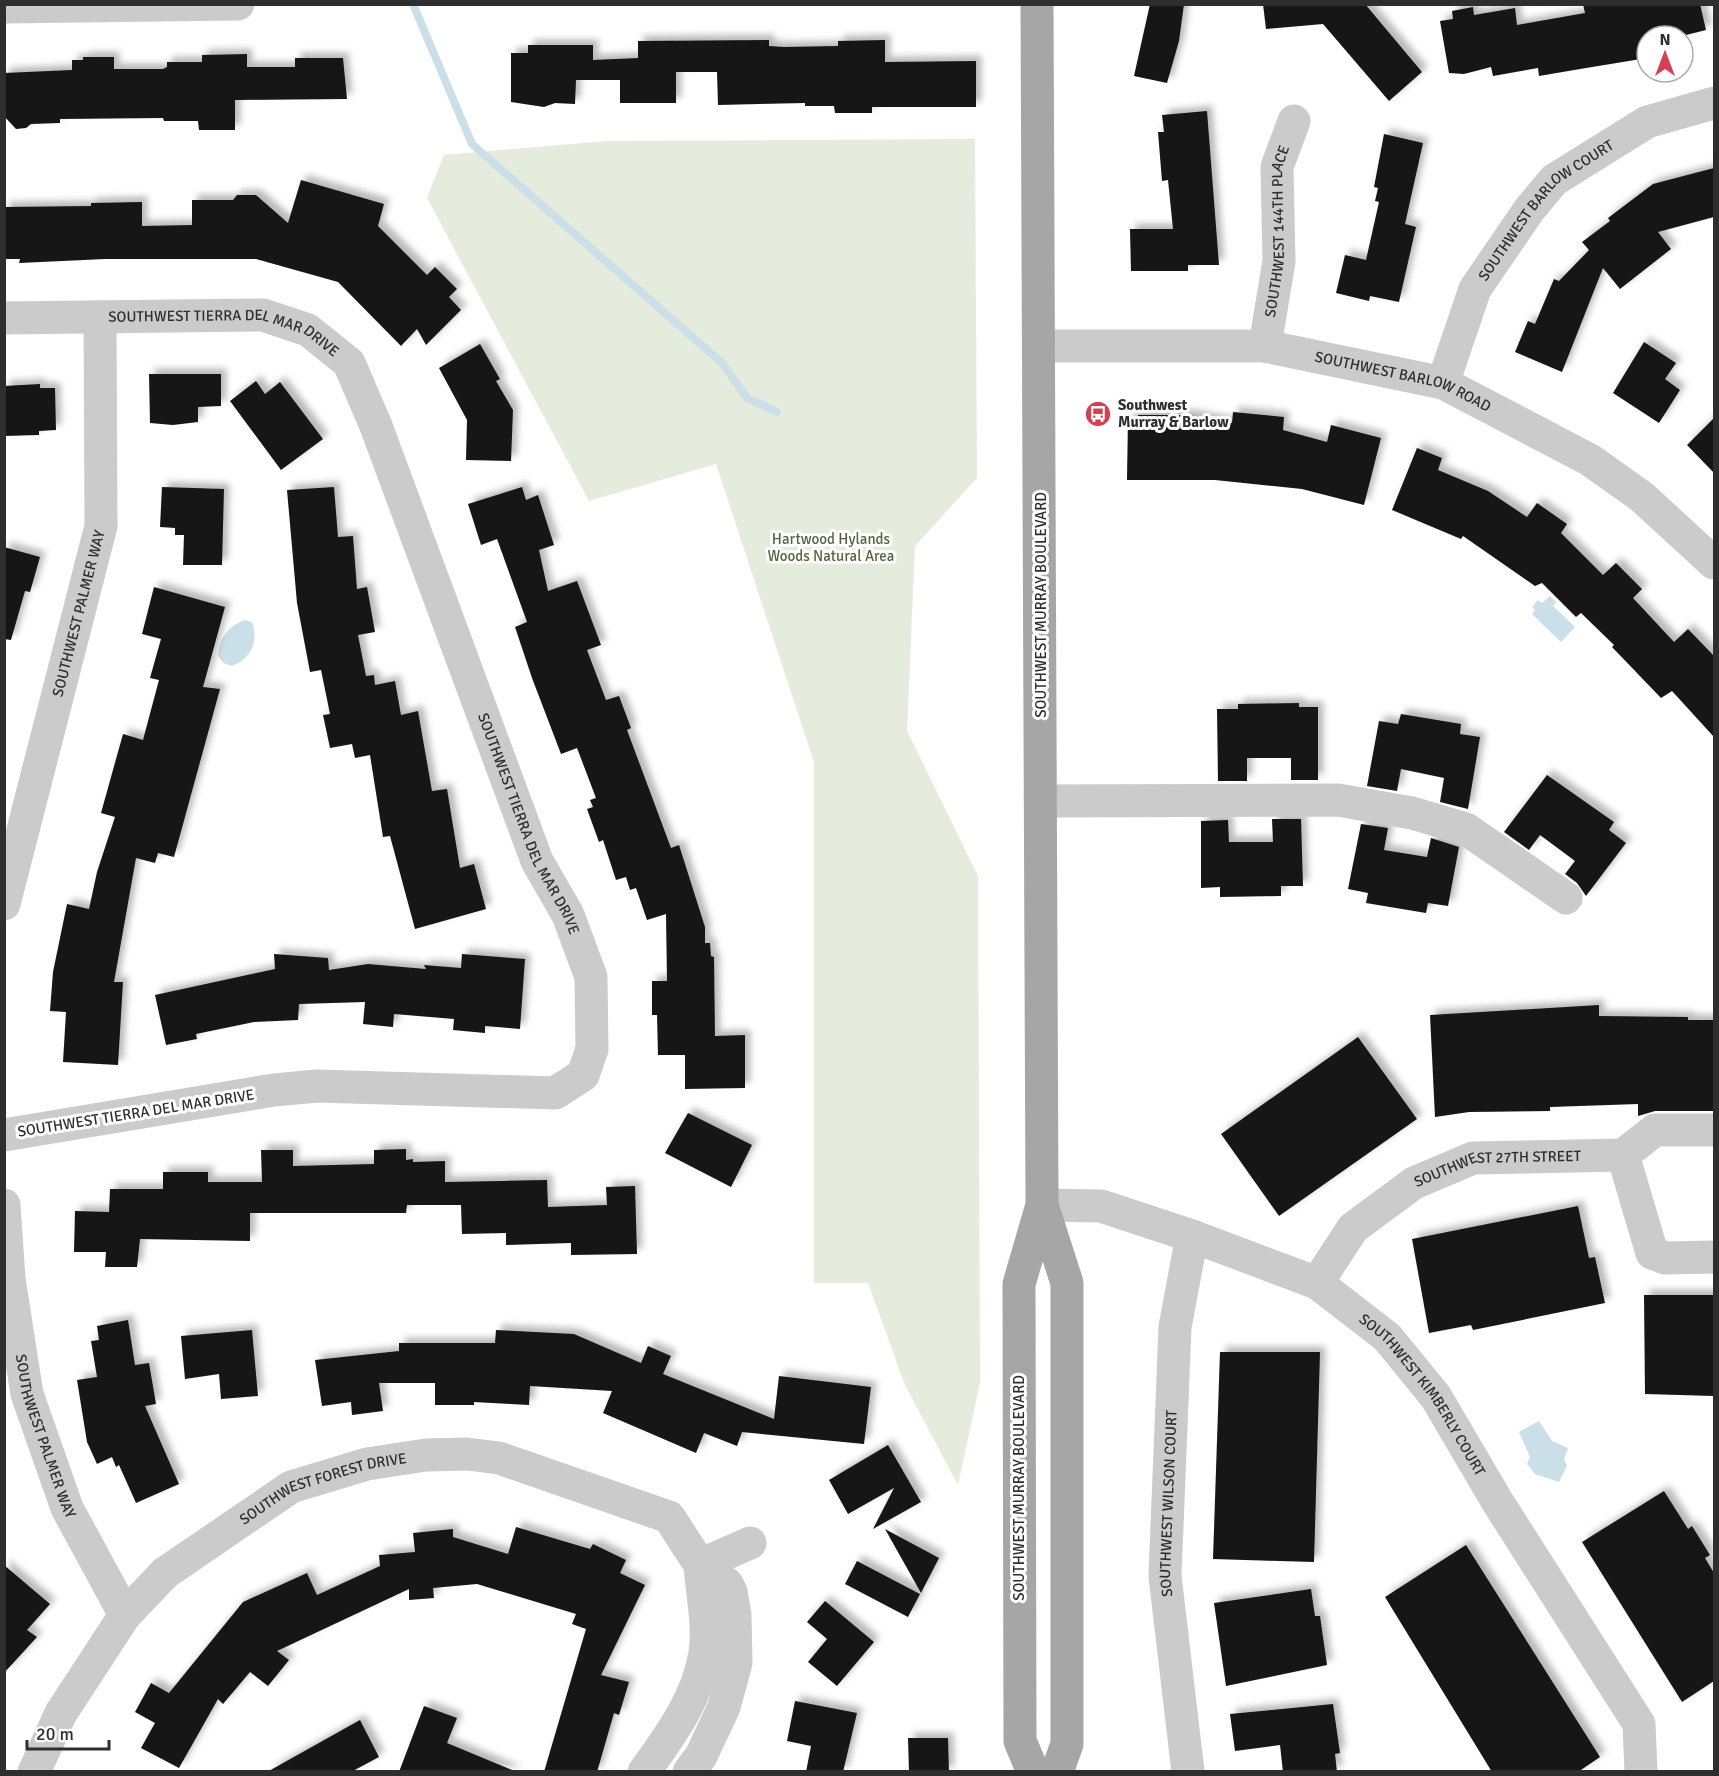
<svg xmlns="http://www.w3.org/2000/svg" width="1719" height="1776" viewBox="0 0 1719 1776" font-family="Signika,sans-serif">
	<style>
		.green { fill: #e5ebdd }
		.water { fill: #cbdfe9 }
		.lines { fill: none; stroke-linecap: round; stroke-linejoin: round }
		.stream { stroke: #cbdfe9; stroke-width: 8 }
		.building { fill: #151515; filter: url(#shadow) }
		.minor { stroke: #cbcbcb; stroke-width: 33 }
		.major { stroke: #a6a6a6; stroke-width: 33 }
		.labels { text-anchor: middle; stroke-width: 6; stroke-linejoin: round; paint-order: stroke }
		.street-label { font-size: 15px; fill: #2e2e2e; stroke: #fff }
		.poi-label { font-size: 15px; font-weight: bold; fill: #2e2e2e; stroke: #fff; text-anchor: start }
		.park-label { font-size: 15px; fill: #546640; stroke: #fff }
	</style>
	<defs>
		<filter id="shadow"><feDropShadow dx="5.5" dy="-5.5" stdDeviation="3" flood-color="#0004"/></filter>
	</defs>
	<rect width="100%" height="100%" fill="#fff"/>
	<path class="green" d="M 975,139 L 977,478 L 915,546 L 907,731 L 978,876 L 980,1383 L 958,1485 L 905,1385 L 868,1283 L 814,1283 L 814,762 L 716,464 L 589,501 L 427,198 L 444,155 L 606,141 Z"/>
	<path class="water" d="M 1550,596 L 1556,602 L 1553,606 L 1575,627 L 1561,642 L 1532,614 L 1535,610 L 1532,607 L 1538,600 L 1542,603 Z
		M 245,620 L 252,622 C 259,641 251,659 232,666 L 223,663 L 218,656 C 220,637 228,626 245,620 Z
		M 1539,1421 L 1552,1441 L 1568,1448 L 1564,1459 L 1567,1466 L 1559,1482 L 1535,1474 L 1527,1464 L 1530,1457 L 1519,1432 Z"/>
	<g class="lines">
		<path class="stream" d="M 413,4 L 472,144 L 722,363 L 747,398 L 777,412"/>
	</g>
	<path class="building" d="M 1150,4 L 1184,4 L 1179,41 L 1167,83 L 1134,76 Z
		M 1263,4 L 1365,4 L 1422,72 L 1389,101 L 1323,24 L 1266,29 Z
		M 1583,4 L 1700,4 L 1706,30 L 1682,36 L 1647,36 L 1647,58 L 1586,68 L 1539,76 L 1538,68 L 1493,76 L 1491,67 L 1464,74 L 1449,73 L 1440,21 L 1453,19 L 1452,11 L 1473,7 L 1474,15 L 1515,8 L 1517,25 L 1585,13 Z
		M 769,40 L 769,46 L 784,47 L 838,46 L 838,41 L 885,40 L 885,62 L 976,61 L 976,107 L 872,107 L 872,113 L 835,113 L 834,106 L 805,106 L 805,103 L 718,105 L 717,72 L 676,72 L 676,103 L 620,103 L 620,80 L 576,80 L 575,104 L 555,103 L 544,107 L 511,102 L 511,53 L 528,53 L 528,45 L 593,45 L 593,60 L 638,58 L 638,41 Z
		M 247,54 L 247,67 L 295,67 L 295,58 L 343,58 L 347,99 L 235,100 L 235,130 L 199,130 L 198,121 L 164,121 L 163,118 L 60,119 L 60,123 L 31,124 L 26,128 L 16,129 L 4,116 L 4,73 L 72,70 L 72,60 L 83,60 L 83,57 L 114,57 L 114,69 L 163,69 L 167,67 L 167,62 L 202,62 L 202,55 Z
		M 1207,111 L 1219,265 L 1188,265 L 1188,271 L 1131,271 L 1130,229 L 1173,229 L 1168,180 L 1162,181 L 1158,132 L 1164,132 L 1162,115 Z
		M 1384,134 L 1423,143 L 1405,224 L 1416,227 L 1399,302 L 1370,296 L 1369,301 L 1336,293 L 1345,255 L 1366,260 L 1379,202 L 1375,201 L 1378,188 L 1374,187 Z
		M 1714,168 L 1714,217 L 1658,232 L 1671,249 L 1620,289 L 1603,268 L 1562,372 L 1515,352 L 1528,321 L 1535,324 L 1554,279 L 1559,281 L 1589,250 L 1582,242 L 1610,221 L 1608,218 L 1653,184 Z
		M 301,180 L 384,204 L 378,226 L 427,275 L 435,267 L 457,289 L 449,297 L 461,310 L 426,345 L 417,329 L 401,346 L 338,282 L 256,259 L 105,259 L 19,263 L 20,259 L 4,259 L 4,207 L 91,206 L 91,203 L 142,202 L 142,226 L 192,225 L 192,200 L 233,200 L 237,195 L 256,195 L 288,223 Z
		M 1644,342 L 1676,363 L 1665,379 L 1680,390 L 1659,423 L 1613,393 Z
		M 480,344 L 500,379 L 496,381 L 513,410 L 511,461 L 466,460 L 467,420 L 439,368 Z
		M 149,374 L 221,374 L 221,406 L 198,407 L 198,422 L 173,425 L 150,423 Z
		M 256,381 L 265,394 L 280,382 L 323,439 L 281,470 L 230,401 Z
		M 40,384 L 40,388 L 55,388 L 56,430 L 39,431 L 39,435 L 4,436 L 4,386 Z
		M 1233,412 L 1284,417 L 1283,430 L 1327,442 L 1331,425 L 1381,438 L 1364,505 L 1302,489 L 1215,480 L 1127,480 L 1128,418 L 1138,418 L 1138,415 L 1189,415 L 1232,423 Z
		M 1714,418 L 1714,473 L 1687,445 Z
		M 1417,448 L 1442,458 L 1438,470 L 1488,491 L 1527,517 L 1537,503 L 1567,524 L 1561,533 L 1603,575 L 1616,563 L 1642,589 L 1633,598 L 1674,642 L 1688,629 L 1714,656 L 1714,737 L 1672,691 L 1661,698 L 1612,647 L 1614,645 L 1581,613 L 1576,617 L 1542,583 L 1535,586 L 1463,536 L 1461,539 L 1392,510 Z
		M 162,487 L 224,489 L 222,565 L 183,565 L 184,535 L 175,535 L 175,528 L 160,527 Z
		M 334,487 L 338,537 L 353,536 L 357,589 L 367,587 L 375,632 L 358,635 L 366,676 L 374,675 L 375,685 L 395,681 L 401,715 L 418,711 L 432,791 L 447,789 L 460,868 L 474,864 L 486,909 L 415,929 L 390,836 L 383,837 L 370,755 L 355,758 L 352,744 L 330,748 L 323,715 L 330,714 L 321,670 L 310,672 L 297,603 L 287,490 Z
		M 522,487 L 526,500 L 538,495 L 554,545 L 539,550 L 548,591 L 577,581 L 601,645 L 587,650 L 606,700 L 619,696 L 631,728 L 627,730 L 671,848 L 679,845 L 705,927 L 705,943 L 710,943 L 711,956 L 714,957 L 715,1036 L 745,1035 L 745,1088 L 685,1089 L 685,1055 L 658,1055 L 657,1015 L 652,1015 L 652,981 L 667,981 L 666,914 L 647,920 L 636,888 L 630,890 L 626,877 L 616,880 L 603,840 L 599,842 L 587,809 L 593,807 L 590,800 L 596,798 L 577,748 L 561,754 L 532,678 L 515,627 L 527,622 L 497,539 L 481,545 L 468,504 Z
		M 4,547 L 40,557 L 30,592 L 25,591 L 11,640 L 4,639 Z
		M 154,587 L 225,607 L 203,687 L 220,689 L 174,857 L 158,853 L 155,863 L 136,858 L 114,982 L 123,982 L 118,1065 L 63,1062 L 66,1012 L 50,1011 L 53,972 L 67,904 L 89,909 L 97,872 L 115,817 L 101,813 L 123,734 L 143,740 L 159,680 L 150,678 L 161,639 L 142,634 Z
		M 1299,703 L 1299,707 L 1318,707 L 1318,780 L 1291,780 L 1291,758 L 1247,758 L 1247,781 L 1218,781 L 1217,709 L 1238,709 L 1238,704 Z
		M 1401,714 L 1461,724 L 1460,734 L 1480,737 L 1468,809 L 1440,802 L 1444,778 L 1401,769 L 1397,791 L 1367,786 L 1379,721 L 1398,724 Z
		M 1547,775 L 1614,822 L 1609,830 L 1626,843 L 1586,896 L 1577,883 L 1565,874 L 1575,861 L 1540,835 L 1529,850 L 1504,832 Z
		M 1272,819 L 1301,819 L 1303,886 L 1281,886 L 1281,896 L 1220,897 L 1220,887 L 1201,888 L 1201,821 L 1228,820 L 1229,842 L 1273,842 Z
		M 1361,824 L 1388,828 L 1384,850 L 1427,857 L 1431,838 L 1459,847 L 1448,906 L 1428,903 L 1426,913 L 1366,903 L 1368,893 L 1348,889 Z
		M 274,954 L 328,958 L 329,970 L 368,964 L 426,969 L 424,965 L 461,968 L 462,954 L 525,959 L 520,1029 L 485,1026 L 485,1033 L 453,1030 L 454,1019 L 394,1014 L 393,1027 L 363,1024 L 365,1002 L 299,1004 L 298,1020 L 254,1022 L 196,1034 L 197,1039 L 166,1045 L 155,995 L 275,969 Z
		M 1599,1005 L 1599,1016 L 1688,1017 L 1688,1020 L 1714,1020 L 1714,1111 L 1655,1111 L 1638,1116 L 1638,1104 L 1550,1107 L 1550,1111 L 1469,1112 L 1435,1117 L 1430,1015 Z
		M 1358,1037 L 1417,1119 L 1279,1216 L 1221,1134 Z
		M 688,1113 L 752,1145 L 731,1187 L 665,1153 Z
		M 406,1149 L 406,1160 L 413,1159 L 413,1162 L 445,1161 L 445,1182 L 547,1180 L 548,1207 L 607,1205 L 606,1187 L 635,1186 L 637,1254 L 571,1255 L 571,1243 L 506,1245 L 506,1233 L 462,1234 L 461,1205 L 407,1205 L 406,1213 L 250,1213 L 250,1241 L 140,1239 L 137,1267 L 105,1267 L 106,1252 L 74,1252 L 75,1211 L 109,1212 L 110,1189 L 163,1189 L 163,1172 L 208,1172 L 208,1182 L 262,1182 L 261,1150 L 293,1150 L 293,1166 L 374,1164 L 374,1150 Z
		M 1578,1206 L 1589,1258 L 1595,1257 L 1605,1303 L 1473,1330 L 1471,1325 L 1429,1333 L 1412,1239 Z
		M 1644,1295 L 1714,1295 L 1714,1396 L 1645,1394 Z
		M 128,1320 L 135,1365 L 149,1363 L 156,1404 L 145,1406 L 179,1484 L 136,1503 L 119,1465 L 116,1467 L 112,1457 L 97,1464 L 87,1442 L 77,1380 L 97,1377 L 91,1341 L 99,1340 L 97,1326 Z
		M 252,1330 L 258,1396 L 221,1399 L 219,1374 L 185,1379 L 181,1336 Z
		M 496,1330 L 574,1334 L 641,1363 L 648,1346 L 671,1356 L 663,1374 L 774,1419 L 779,1376 L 871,1387 L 864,1444 L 742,1432 L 737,1446 L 704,1433 L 696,1453 L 603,1413 L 612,1391 L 530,1386 L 529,1405 L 474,1402 L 474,1405 L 435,1405 L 435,1383 L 379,1383 L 383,1411 L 352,1415 L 351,1402 L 322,1406 L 315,1360 L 399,1351 L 399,1343 L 495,1343 Z
		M 1220,1352 L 1320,1352 L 1314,1562 L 1213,1559 Z
		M 888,1445 L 921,1502 L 873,1529 L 894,1488 L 848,1514 L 829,1480 Z
		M 1664,1491 L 1688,1529 L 1692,1526 L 1710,1555 L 1705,1558 L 1714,1573 L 1714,1681 L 1682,1702 L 1582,1542 Z
		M 516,1527 L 590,1549 L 593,1544 L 626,1560 L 620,1573 L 645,1585 L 601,1675 L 629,1682 L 619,1715 L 614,1713 L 597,1772 L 544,1772 L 586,1629 L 572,1624 L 576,1614 L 477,1584 L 433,1588 L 434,1598 L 409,1600 L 409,1589 L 277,1651 L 289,1660 L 268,1686 L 250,1672 L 223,1704 L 218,1699 L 179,1768 L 141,1748 L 155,1723 L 135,1712 L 151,1683 L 169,1693 L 243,1602 L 307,1573 L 317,1595 L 380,1566 L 379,1555 L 415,1552 L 413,1533 L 453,1529 L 453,1537 L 508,1554 Z
		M 885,1529 L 939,1558 L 921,1593 Z
		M 1466,1545 L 1600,1757 L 1578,1772 L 1492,1772 L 1385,1597 Z
		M 857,1561 L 920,1594 L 908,1617 L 845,1584 Z
		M 4,1565 L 50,1604 L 27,1630 L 37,1637 L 4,1673 Z
		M 1311,1589 L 1315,1616 L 1320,1616 L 1327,1665 L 1226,1686 L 1214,1603 Z
		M 825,1601 L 874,1642 L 837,1686 L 808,1662 L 827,1639 L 807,1622 Z
		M 795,1701 L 857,1713 L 843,1772 L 806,1772 L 811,1746 L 787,1741 Z
		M 1333,1704 L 1340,1753 L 1335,1754 L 1337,1772 L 1283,1772 L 1280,1745 L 1235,1751 L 1230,1714 Z
		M 424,1706 L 457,1718 L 447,1743 L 517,1772 L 399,1772 Z
		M 360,1720 L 379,1757 L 351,1772 L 267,1772 Z
		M 908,1738 L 948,1738 L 949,1772 L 909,1772 Z"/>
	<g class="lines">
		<g class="minor">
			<path d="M 4,7 L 238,4"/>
			<path id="s1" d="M 4,318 L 263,315 L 308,330 L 349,363 L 376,426 L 537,861 L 568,915 L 591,977 L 592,1049 L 583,1075 L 555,1093 L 317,1086 L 274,1090 L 4,1135"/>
			<path id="s2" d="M 1040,346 L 1265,346 L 1443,383 L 1590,460 L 1642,497 L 1714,563"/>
			<path id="s3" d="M 1265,346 L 1279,261 L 1277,167 L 1294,121"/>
			<path id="s4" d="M 1443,383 L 1475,289 L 1529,210 L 1554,180 L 1647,122 L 1714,103"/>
			<path d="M 1043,801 L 1338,800 L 1412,813 L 1466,829 L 1566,898"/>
			<path id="s5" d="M 4,904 L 101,526 L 100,317"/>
			<path d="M 1623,1155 L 1652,1253 L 1665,1258 L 1714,1257"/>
			<path id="s6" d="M 4,1205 L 9,1279 L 27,1394 L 67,1508 L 125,1615"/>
			<path id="s7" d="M 1042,1205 L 1101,1206 L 1192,1236 L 1317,1283 L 1387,1337 L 1436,1397 L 1497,1501 L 1639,1724 L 1641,1772"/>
			<path id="s8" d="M 1317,1283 L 1353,1228 L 1414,1183 L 1473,1158 L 1623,1155 L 1655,1130 L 1714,1130"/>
			<path d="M 700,1565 L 750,1543"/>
			<path id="s9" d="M 34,1772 L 61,1713 L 125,1615 L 165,1573 L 291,1487 L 367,1464 L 426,1455 L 467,1454 L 499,1458 L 669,1517 L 700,1565 L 727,1584 L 731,1592 L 735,1615 L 736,1663 L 724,1707 L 701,1756 L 689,1772"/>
			<path d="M 644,1772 C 670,1736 698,1698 705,1653 C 709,1624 702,1594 700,1565"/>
			<path id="s10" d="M 1188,1772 L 1165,1576 L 1175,1327 L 1192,1236"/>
		</g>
		<path class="major" d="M 1042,1205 L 1067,1283 L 1067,1744 L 1057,1772
			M 1033,1772 L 1020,1741 L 1019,1284 L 1042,1205 L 1037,4"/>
	</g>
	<defs>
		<g id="bus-disc" transform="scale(1.35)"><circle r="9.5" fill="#d64054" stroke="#fff"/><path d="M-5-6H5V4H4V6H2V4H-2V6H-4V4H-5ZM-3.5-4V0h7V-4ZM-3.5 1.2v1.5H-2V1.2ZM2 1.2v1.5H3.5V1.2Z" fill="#fff"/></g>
	</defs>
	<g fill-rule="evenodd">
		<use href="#bus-disc" x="1098" y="414"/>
	</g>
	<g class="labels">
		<g class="street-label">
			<text dy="5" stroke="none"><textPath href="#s4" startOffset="207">SOUTHWEST BARLOW COURT</textPath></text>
			<text dy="5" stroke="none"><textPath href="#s3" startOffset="116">SOUTHWEST 144TH PLACE</textPath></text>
			<text dy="5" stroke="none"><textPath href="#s1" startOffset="224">SOUTHWEST TIERRA DEL MAR DRIVE</textPath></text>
			<text dy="5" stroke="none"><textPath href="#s2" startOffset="368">SOUTHWEST BARLOW ROAD</textPath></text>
			<text transform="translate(1041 605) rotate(-90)" y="5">SOUTHWEST MURRAY BOULEVARD</text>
			<text dy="5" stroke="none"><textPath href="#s5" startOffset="300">SOUTHWEST PALMER WAY</textPath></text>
			<text dy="5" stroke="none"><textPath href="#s1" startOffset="854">SOUTHWEST TIERRA DEL MAR DRIVE</textPath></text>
			<text transform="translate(136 1113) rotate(-9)" y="5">SOUTHWEST TIERRA DEL MAR DRIVE</text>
			<text dy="5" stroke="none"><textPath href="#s8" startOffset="228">SOUTHWEST 27TH STREET</textPath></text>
			<text dy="5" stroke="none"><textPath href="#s7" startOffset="444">SOUTHWEST KIMBERLY COURT</textPath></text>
			<text dy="5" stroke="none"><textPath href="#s6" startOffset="236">SOUTHWEST PALMER WAY</textPath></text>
			<text transform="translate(1019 1488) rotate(-90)" y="5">SOUTHWEST MURRAY BOULEVARD</text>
			<text dy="5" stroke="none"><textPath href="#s9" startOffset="422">SOUTHWEST FOREST DRIVE</textPath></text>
			<text dy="5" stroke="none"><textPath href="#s10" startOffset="270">SOUTHWEST WILSON COURT</textPath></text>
		</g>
		<g class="poi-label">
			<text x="1118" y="410">Southwest<tspan x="1118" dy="17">Murray &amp; Barlow</tspan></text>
		</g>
		<g class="park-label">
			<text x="831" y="544">Hartwood Hylands<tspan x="831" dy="17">Woods Natural Area</tspan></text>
		</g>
	</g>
	<rect width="1719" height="1776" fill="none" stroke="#2e2e2e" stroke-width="12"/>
	<g transform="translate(1665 54)"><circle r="28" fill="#ffffff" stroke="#ababab" stroke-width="1.5"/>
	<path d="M0-4.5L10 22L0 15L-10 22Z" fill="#d64054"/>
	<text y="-9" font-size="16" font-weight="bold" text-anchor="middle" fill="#2e2e2e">N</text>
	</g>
	<path d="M27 1740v9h82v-9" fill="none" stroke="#2e2e2e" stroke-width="3"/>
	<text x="36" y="1740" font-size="18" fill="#2e2e2e" stroke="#ffffff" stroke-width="4.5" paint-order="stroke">20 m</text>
</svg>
